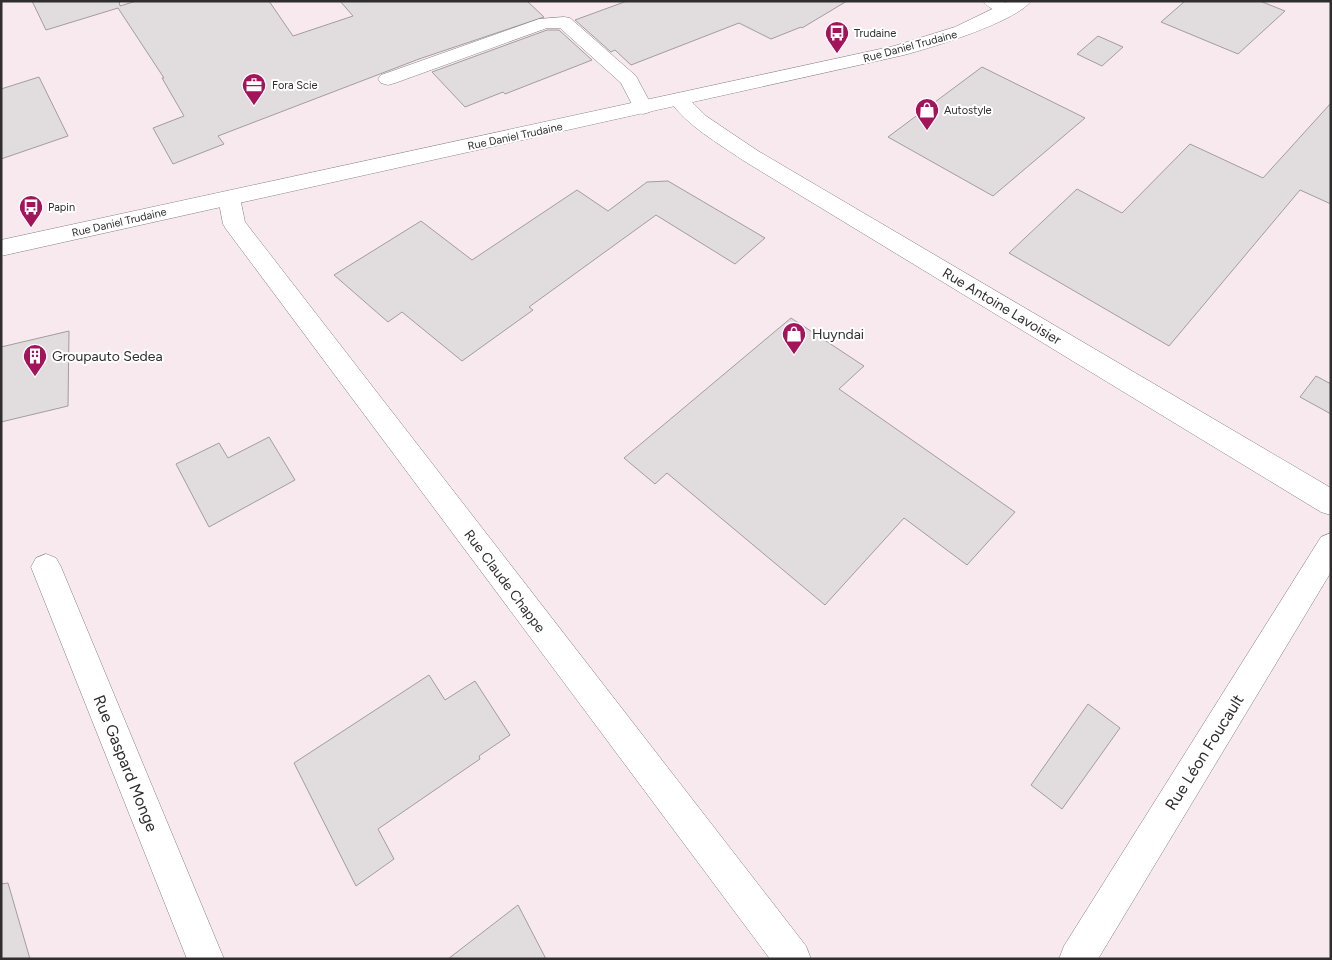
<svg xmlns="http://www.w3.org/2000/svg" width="1332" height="960" viewBox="0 0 1332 960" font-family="Figtree,sans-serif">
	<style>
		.built { fill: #f7e9ed }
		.building { fill: #e1dcdd; stroke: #a29d9e }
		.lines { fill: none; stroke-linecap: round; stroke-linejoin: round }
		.minor-casing { stroke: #847f81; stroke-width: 1 }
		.secondary-casing { stroke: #847f81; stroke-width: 1 }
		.minor { fill: #fff; fill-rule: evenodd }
		.secondary { fill: #fff; fill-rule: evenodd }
		.labels { text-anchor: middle; stroke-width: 4; stroke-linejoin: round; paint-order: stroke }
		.far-poi-label { font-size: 11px; fill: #2f2d2e; stroke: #fff; text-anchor: start }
		.far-street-label { font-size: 11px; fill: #2f2d2e; stroke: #fff }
		.street-label { font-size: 14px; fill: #2f2d2e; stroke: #fff }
		.poi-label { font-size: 14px; fill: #2f2d2e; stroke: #fff; text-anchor: start }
		.near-street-label { font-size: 16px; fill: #2f2d2e; stroke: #fff }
	</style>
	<rect width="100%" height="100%" fill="#fef9fa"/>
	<path class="built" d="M 1,1 L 1331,1 L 1331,959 L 1,959 Z"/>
	<path class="building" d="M 32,1 L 119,1 L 120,6 L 136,1 L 269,1 L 293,36 L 353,16 L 340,1 L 527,1 L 544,17 L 419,59 L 218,136 L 224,144 L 173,164 L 153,128 L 184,116 L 162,78 L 164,78 L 118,8 L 46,30 Z
		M 627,1 L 847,1 L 802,28 L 801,27 L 771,39 L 739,23 L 631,65 L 615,50 L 611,52 L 575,20 Z
		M 1185,1 L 1260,1 L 1285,11 L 1238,54 L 1161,22 Z
		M 547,30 L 559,30 L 592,60 L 505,94 L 503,92 L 465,107 L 432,72 Z
		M 1098,36 L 1123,47 L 1102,66 L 1077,54 Z
		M 982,67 L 1085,118 L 993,196 L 888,137 Z
		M 39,77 L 68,136 L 1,159 L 1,89 Z
		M 1331,103 L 1331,204 L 1300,190 L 1169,346 L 1009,253 L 1077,189 L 1122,213 L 1190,144 L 1263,178 Z
		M 668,181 L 765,238 L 735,264 L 656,215 L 529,307 L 533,310 L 462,361 L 402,312 L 388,322 L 334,275 L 421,221 L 472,260 L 577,190 L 608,211 L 647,182 Z
		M 791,318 L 864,366 L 839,389 L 1015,512 L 967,565 L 904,518 L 825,605 L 667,473 L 655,484 L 624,458 Z
		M 69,331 L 68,406 L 1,422 L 1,347 Z
		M 1316,376 L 1331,384 L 1331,414 L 1300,397 Z
		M 269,437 L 295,480 L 209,527 L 176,464 L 219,443 L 228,458 Z
		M 429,675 L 445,700 L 475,681 L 510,735 L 479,756 L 480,759 L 378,829 L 394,859 L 356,886 L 294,763 Z
		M 1088,704 L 1120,728 L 1062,809 L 1031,785 Z
		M 8,883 L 30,959 L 1,959 L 1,884 Z
		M 518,905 L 546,959 L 448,959 Z"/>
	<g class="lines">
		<g class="minor-casing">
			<path id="minor" d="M 983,1 C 995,1 1009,0 1017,9 L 1014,13 C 1004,15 989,10 983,1 Z
				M 564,17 L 570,18 L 636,76 L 653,108 L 650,112 L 643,114 L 636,112 L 621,83 L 560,28 L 547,28 L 395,83 L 388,85 L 381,83 L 378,79 L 381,75 L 539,19 Z
				M 679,94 L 686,96 L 706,116 L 758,151 L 1331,488 L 1331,515 L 1321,512 L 744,161 C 718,143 687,126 669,100 L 672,96 Z
				M 229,191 L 237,193 L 240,198 L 245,222 L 806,946 L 811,959 L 770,959 L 226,229 L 223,224 L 218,198 L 221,193 Z
				M 1331,533 L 1331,572 L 1098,959 L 1059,959 L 1064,946 L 1321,537 Z
				M 46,554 L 56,558 L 61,567 L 224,959 L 187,959 L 31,567 L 36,558 Z"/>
		</g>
		<g class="secondary-casing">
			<path id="secondary" d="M 1009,1 L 1031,1 C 1016,22 930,48 904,55 L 1,256 L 1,240 L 894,46 L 955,27 Z"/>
		</g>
		<use href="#minor" class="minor"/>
		<use href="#secondary" class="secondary"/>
	</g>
	<defs>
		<g id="bus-pin" transform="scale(1.25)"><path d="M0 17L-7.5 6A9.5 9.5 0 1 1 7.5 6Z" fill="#a3145a" stroke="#fff"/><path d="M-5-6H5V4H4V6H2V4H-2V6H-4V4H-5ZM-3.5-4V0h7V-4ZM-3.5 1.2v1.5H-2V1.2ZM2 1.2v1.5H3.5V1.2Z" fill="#fff"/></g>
		<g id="office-pin" transform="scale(1.25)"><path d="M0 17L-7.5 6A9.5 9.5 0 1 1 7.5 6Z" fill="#a3145a" stroke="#fff"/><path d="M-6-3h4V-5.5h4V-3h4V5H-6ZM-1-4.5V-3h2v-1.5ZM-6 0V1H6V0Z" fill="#fff"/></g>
		<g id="shop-pin" transform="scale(1.25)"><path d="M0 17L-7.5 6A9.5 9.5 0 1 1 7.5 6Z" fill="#a3145a" stroke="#fff"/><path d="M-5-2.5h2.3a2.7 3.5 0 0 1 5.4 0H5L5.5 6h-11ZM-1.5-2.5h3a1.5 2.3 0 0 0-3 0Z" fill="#fff"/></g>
		<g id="building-pin" transform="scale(1.25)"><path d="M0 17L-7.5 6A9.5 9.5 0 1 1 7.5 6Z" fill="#a3145a" stroke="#fff"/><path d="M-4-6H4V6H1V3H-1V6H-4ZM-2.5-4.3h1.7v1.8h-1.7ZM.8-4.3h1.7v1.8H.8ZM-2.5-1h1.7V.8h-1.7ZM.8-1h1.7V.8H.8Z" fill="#fff"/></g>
	</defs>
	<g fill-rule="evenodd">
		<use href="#bus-pin" x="837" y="33"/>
		<use href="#office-pin" x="254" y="85"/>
		<use href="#shop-pin" x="927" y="110"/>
		<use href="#bus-pin" x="31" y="207"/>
		<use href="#shop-pin" x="794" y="334"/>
		<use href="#building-pin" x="35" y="356"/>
	</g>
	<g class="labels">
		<g class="far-poi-label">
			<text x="854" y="37">Trudaine</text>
			<text x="272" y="89">Fora Scie</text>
			<text x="944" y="114">Autostyle</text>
			<text x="48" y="211">Papin</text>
		</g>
		<g class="far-street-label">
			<text transform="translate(910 46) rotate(-15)" y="4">Rue Daniel Trudaine</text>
			<text transform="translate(515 136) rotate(-12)" y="4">Rue Daniel Trudaine</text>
			<text transform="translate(119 222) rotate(-13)" y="4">Rue Daniel Trudaine</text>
		</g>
		<g class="street-label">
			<text transform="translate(1002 306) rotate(31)" y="5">Rue Antoine Lavoisier</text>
			<text transform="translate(505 581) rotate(53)" y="5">Rue Claude Chappe</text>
		</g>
		<g class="poi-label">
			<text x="812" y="339">Huyndai</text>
			<text x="52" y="361">Groupauto Sedea</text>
		</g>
		<g class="near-street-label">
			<text transform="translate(1204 752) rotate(-58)" y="6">Rue Léon Foucault</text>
			<text transform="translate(126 763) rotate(68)" y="6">Rue Gaspard Monge</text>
		</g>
	</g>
	<rect width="1332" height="960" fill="none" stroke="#2f2d2e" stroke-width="5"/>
</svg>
